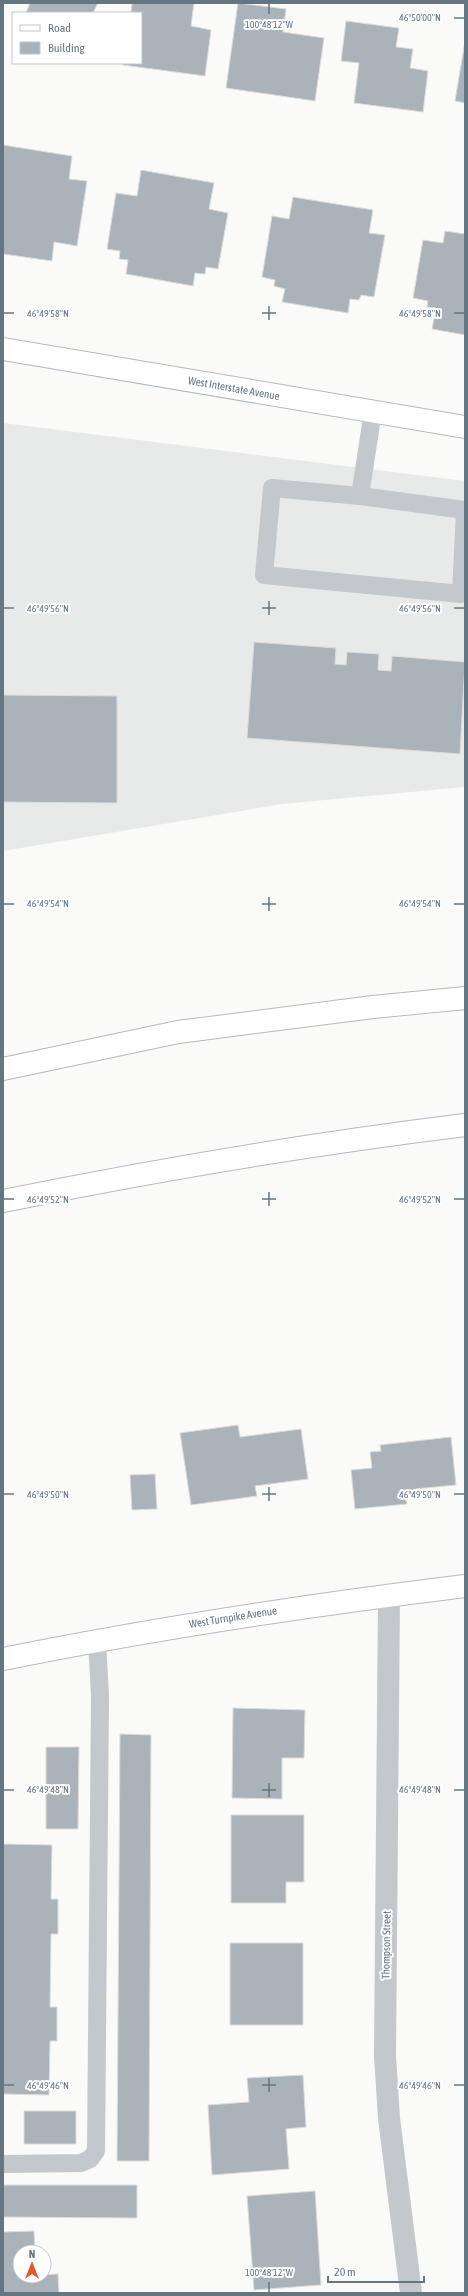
<svg xmlns="http://www.w3.org/2000/svg" width="468" height="2296" viewBox="0 0 468 2296" font-family="'Asap Condensed',sans-serif">
	<style>
		.built { fill: #e8e9e9 }
		.building { fill: #aab3b9; stroke: #dcdcda }
		.lines { fill: none; stroke-linecap: round; stroke-linejoin: round }
		.secondary-casing { stroke: #b3babf; stroke-width: 24 }
		.highway-casing { stroke: #b4b9bd; stroke-width: 24 }
		.lane { stroke: #c3c8cc; stroke-width: 18 }
		.street { stroke: #c3c8cc; stroke-width: 22 }
		.secondary { stroke: #fff; stroke-width: 22 }
		.highway { stroke: #fff; stroke-width: 22 }
		.ticks { fill: none; stroke: #657683; stroke-width: 1.5 }
		.labels { text-anchor: middle; stroke-width: 4; stroke-linejoin: round; paint-order: stroke }
		.street-label { font-size: 11px; fill: #657683; stroke: #fff }
		.ticks-label { font-size: 10px; text-anchor: middle; fill: #657683; stroke: #fff; stroke-width: 4; stroke-linejoin: round; paint-order: stroke }
	</style>
	<rect width="100%" height="100%" fill="#fafaf8"/>
	<path class="built" d="M 3,423 L 465,481 L 465,787 L 282,804 L 3,851 Z"/>
	<path class="building" d="M 30,3 L 98,3 L 93,13 L 26,13 Z
		M 132,3 L 194,3 L 191,26 L 211,30 L 205,76 L 123,65 L 124,63 L 141,63 L 141,13 L 131,13 Z
		M 238,3 L 286,9 L 283,32 L 324,38 L 315,101 L 226,88 Z
		M 346,21 L 399,28 L 396,47 L 413,49 L 410,68 L 428,71 L 423,112 L 354,103 L 359,63 L 341,61 Z
		M 465,41 L 465,103 L 455,101 Z
		M 3,145 L 72,156 L 69,179 L 87,181 L 77,246 L 54,242 L 52,261 L 3,254 Z
		M 141,170 L 214,183 L 209,209 L 228,213 L 218,269 L 206,267 L 205,274 L 195,273 L 193,286 L 126,274 L 128,260 L 119,259 L 120,251 L 107,249 L 116,193 L 137,196 Z
		M 293,197 L 373,210 L 369,233 L 385,235 L 374,297 L 361,295 L 359,300 L 350,299 L 348,313 L 282,302 L 285,289 L 274,286 L 275,280 L 262,277 L 272,216 L 289,219 Z
		M 445,231 L 465,234 L 465,335 L 432,329 L 436,308 L 427,307 L 428,301 L 413,298 L 423,240 L 443,243 Z
		M 254,642 L 336,648 L 335,664 L 346,665 L 347,652 L 379,654 L 378,670 L 391,671 L 392,656 L 465,662 L 460,754 L 247,738 Z
		M 3,695 L 117,696 L 117,803 L 3,802 Z
		M 238,1425 L 240,1437 L 301,1429 L 308,1479 L 255,1486 L 257,1496 L 191,1505 L 180,1433 Z
		M 451,1437 L 456,1485 L 415,1489 L 416,1494 L 405,1495 L 407,1504 L 355,1509 L 351,1470 L 372,1468 L 370,1452 L 381,1451 L 380,1445 Z
		M 155,1474 L 157,1509 L 132,1510 L 130,1475 Z
		M 233,1708 L 305,1710 L 304,1758 L 282,1758 L 282,1799 L 232,1798 Z
		M 120,1734 L 151,1735 L 149,2161 L 117,2161 Z
		M 46,1747 L 79,1747 L 78,1829 L 46,1829 Z
		M 231,1815 L 304,1815 L 304,1882 L 286,1882 L 286,1903 L 231,1903 Z
		M 3,1844 L 52,1845 L 51,1899 L 58,1899 L 58,1934 L 51,1934 L 50,2007 L 57,2007 L 57,2041 L 50,2041 L 49,2095 L 3,2094 Z
		M 230,1943 L 303,1943 L 303,2025 L 230,2025 Z
		M 303,2075 L 306,2127 L 286,2129 L 289,2169 L 212,2175 L 208,2105 L 249,2102 L 247,2078 Z
		M 24,2111 L 76,2111 L 76,2144 L 24,2144 Z
		M 3,2185 L 137,2185 L 137,2218 L 3,2217 Z
		M 315,2191 L 321,2285 L 254,2290 L 247,2196 Z
		M 34,2231 L 35,2252 L 20,2252 L 20,2276 L 58,2274 L 59,2293 L 3,2293 L 3,2232 Z"/>
	<g class="lines">
		<g class="secondary-casing">
			<path id="secondary" d="M 3,349 L 465,427
				M 3,1659 C 156,1628 310,1605 465,1586"/>
		</g>
		<g class="highway-casing">
			<path id="highway" d="M 3,1069 L 178,1032 L 373,1007 L 465,998
				M 3,1201 C 156,1170 310,1144 465,1125"/>
		</g>
		<path class="lane" d="M 272,488 L 360,496 L 465,510 L 461,594 L 264,575 Z
			M 360,496 L 373,411
			M 3,2164 L 81,2163 L 90,2159 L 96,2151 L 100,1696 L 97,1640"/>
		<path class="street" d="M 389,1595 L 385,2056 L 389,2118 L 411,2293"/>
		<use href="#secondary" class="secondary"/>
		<use href="#highway" class="highway"/>
	</g>
	<path class="ticks" d="M 269,4 L 269,14M 454,18 L 464,18M 269,306 L 269,320M 4,313 L 14,313M 262,313 L 276,313M 454,313 L 464,313M 269,601 L 269,615M 4,608 L 14,608M 262,608 L 276,608M 454,608 L 464,608M 269,897 L 269,911M 4,904 L 14,904M 262,904 L 276,904M 454,904 L 464,904M 269,1192 L 269,1206M 4,1199 L 14,1199M 262,1199 L 276,1199M 454,1199 L 464,1199M 269,1487 L 269,1501M 4,1494 L 14,1494M 262,1494 L 276,1494M 454,1494 L 464,1494M 269,1783 L 269,1797M 4,1790 L 14,1790M 262,1790 L 276,1790M 454,1790 L 464,1790M 269,2078 L 269,2092M 4,2085 L 14,2085M 262,2085 L 276,2085M 454,2085 L 464,2085M 269,2282 L 269,2292"/>
	<g class="labels">
		<g class="street-label">
			<text transform="translate(234 388) rotate(10)" y="4">West Interstate Avenue</text>
			<text transform="translate(233 1617) rotate(-9)" y="4">West Turnpike Avenue</text>
			<text transform="translate(386 1945) rotate(-89)" y="4">Thompson Street</text>
		</g>
	</g>
	<g class="ticks-label">
		<text x="420" y="21">46°50'00"N</text>
		<text x="269" y="28">100°48'12"W</text>
		<text x="48" y="317">46°49'58"N</text>
		<text x="420" y="317">46°49'58"N</text>
		<text x="48" y="612">46°49'56"N</text>
		<text x="420" y="612">46°49'56"N</text>
		<text x="48" y="907">46°49'54"N</text>
		<text x="420" y="907">46°49'54"N</text>
		<text x="48" y="1203">46°49'52"N</text>
		<text x="420" y="1203">46°49'52"N</text>
		<text x="48" y="1498">46°49'50"N</text>
		<text x="420" y="1498">46°49'50"N</text>
		<text x="48" y="1793">46°49'48"N</text>
		<text x="420" y="1793">46°49'48"N</text>
		<text x="48" y="2089">46°49'46"N</text>
		<text x="420" y="2089">46°49'46"N</text>
		<text x="269" y="2276">100°48'12"W</text>
	</g>
	<rect width="468" height="2296" fill="none" stroke="#657683" stroke-width="8"/>
	<rect x="12" y="12" width="130" height="52" fill="#ffffff" stroke="#c1c8cd"/>
	<rect x="20" y="25" width="20" height="6" fill="#ffffff" stroke="#c1c8cd"/>
	<text x="48" y="32" font-size="12" fill="#657683">Road</text>
	<rect x="20" y="42" width="20" height="12" fill="#aab3b9" stroke="#c1c8cd"/>
	<text x="48" y="52" font-size="12" fill="#657683">Building</text>
	<g transform="translate(32 2264)"><circle r="19" fill="#ffffff" stroke="#c1c8cd"/>
	<path d="M0-3L7 15L0 10L-7 15Z" fill="#e4572e"/>
	<text y="-6" font-size="11" font-weight="bold" text-anchor="middle" fill="#657683">N</text>
	</g>
	<path d="M328 2276v6h96v-6" fill="none" stroke="#657683" stroke-width="2"/>
	<text x="334" y="2276" font-size="12" fill="#657683" stroke="#ffffff" stroke-width="3" paint-order="stroke">20 m</text>
</svg>
